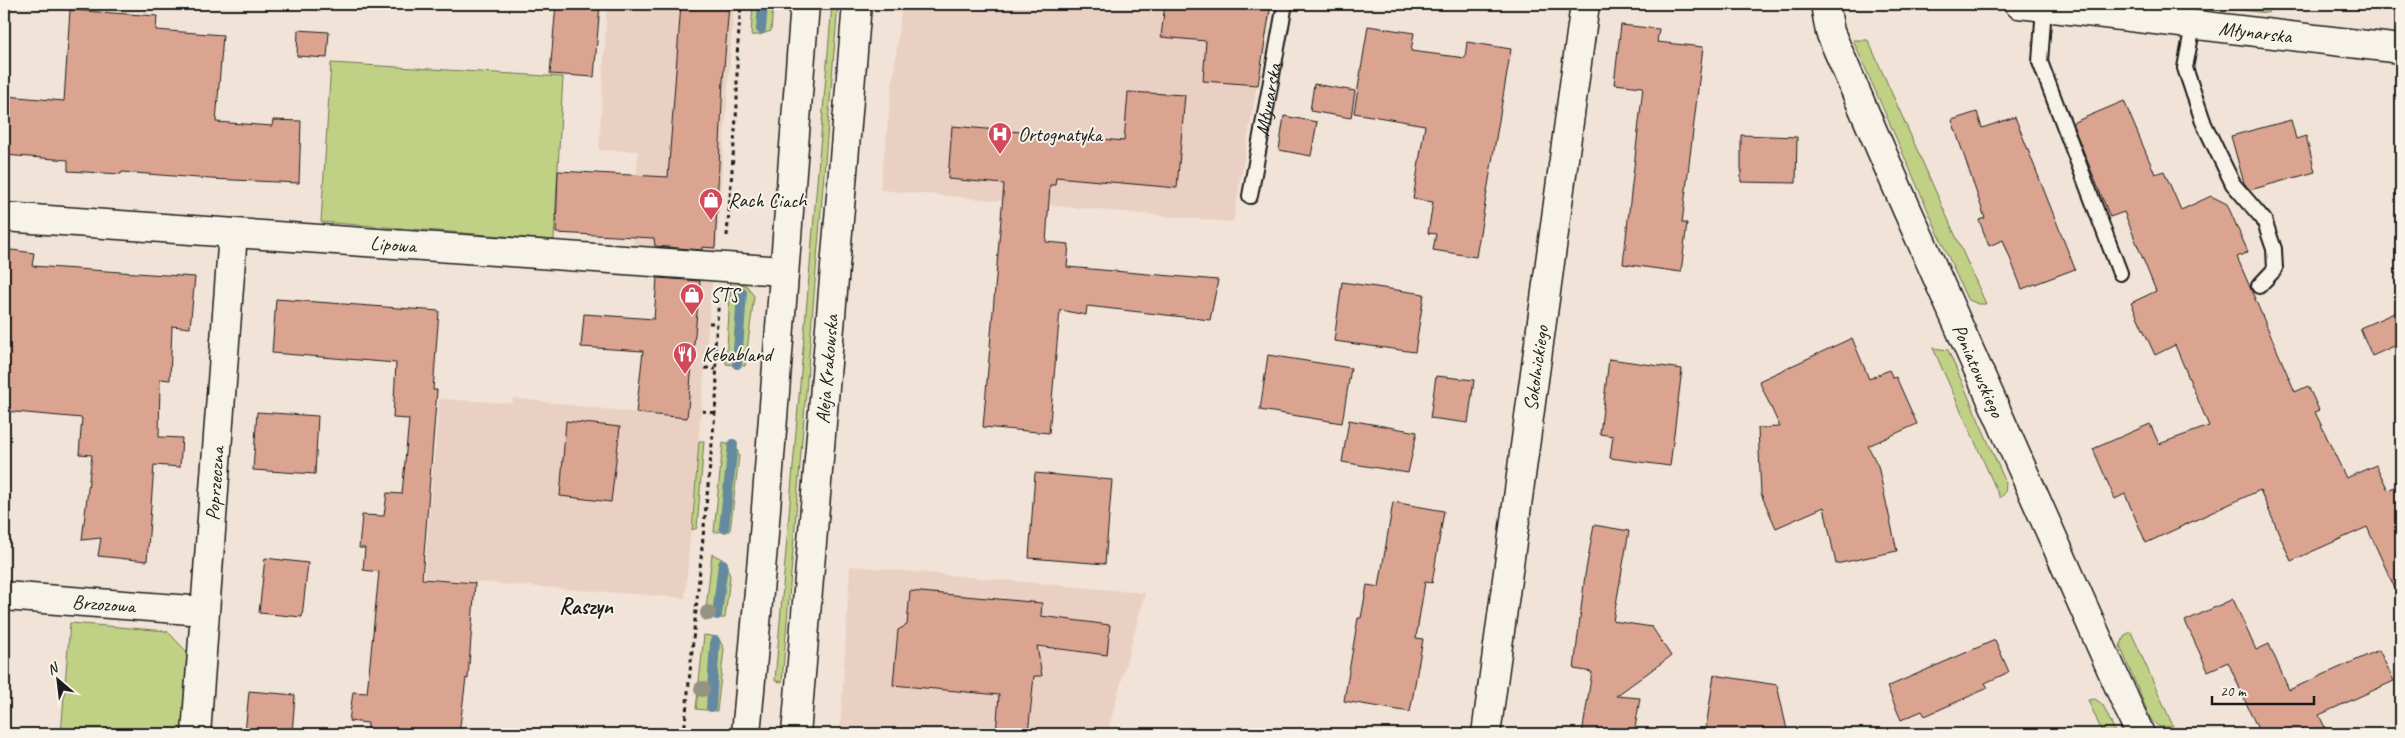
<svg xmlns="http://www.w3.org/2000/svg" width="2405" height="738" viewBox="0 0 2405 738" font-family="Caveat,sans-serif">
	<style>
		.built { fill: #ead0c2 }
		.green { fill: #c0d186; stroke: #6e7651 }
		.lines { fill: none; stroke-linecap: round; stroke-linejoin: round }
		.stream { stroke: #65899f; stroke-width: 10 }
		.building { fill: #daa491; stroke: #1c1c1c }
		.lane-casing { stroke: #1c1c1c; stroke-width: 18 }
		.street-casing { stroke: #1c1c1c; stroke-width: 31 }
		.secondary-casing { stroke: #1c1c1c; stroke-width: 31 }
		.path { stroke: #1c1c1c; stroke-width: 3; stroke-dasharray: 4 4; stroke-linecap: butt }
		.lane { stroke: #f7f3e8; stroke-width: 14 }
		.street { stroke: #f7f3e8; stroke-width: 28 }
		.secondary { stroke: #f7f3e8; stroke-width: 28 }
		.tree { fill: #979382 }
		.labels { text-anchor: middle; stroke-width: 4; stroke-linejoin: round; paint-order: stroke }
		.street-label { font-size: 20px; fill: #1c1c1c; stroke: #f7f3e8 }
		.poi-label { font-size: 20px; fill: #1c1c1c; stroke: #f7f3e8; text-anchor: start }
		.quarter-label { font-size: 22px; font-weight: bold; fill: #1c1c1c; stroke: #f7f3e8 }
	</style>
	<rect width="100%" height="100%" fill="#f1e3d7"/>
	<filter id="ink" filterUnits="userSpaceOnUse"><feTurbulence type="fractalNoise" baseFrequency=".02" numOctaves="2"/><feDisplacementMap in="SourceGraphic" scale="10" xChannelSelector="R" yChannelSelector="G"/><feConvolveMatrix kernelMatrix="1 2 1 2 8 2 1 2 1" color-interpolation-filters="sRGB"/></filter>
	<g filter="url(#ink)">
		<path class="built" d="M 607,4 L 734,4 L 716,253 L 633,247 L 638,151 L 599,150 Z
			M 902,4 L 1271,4 L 1233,222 L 880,190 Z
			M 657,274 L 700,278 L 700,281 L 712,282 L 685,598 L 424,578 L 439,399 L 512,403 L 513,398 L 636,413 L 643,351 L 652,351 Z
			M 850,566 L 1145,593 L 1107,734 L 840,734 Z"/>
		<path class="green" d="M 753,4 L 773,4 L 771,31 L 759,35 L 751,35 Z
			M 832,4 L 838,4 L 782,682 L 775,681 Z
			M 2211,4 L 2270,4 L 2268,13 L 2215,7 Z
			M 1853,40 L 1868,40 L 1986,304 L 1978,304 L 1967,299 Z
			M 331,63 L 563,77 L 554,240 L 321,222 Z
			M 731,279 L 747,286 L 754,296 L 745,366 L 726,364 Z
			M 1933,348 L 1948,350 L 2006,483 L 2005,493 L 2000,498 Z
			M 699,441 L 704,441 L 697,528 L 692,530 Z
			M 723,443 L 736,446 L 739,456 L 730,531 L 714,532 Z
			M 712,554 L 724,560 L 730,576 L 725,618 L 705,618 Z
			M 70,623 L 167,631 L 187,652 L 182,734 L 61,734 Z
			M 2131,632 L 2173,726 L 2159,727 L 2151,720 L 2120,646 L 2125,635 Z
			M 704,635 L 718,637 L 724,649 L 717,711 L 696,709 Z
			M 2095,699 L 2103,705 L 2116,734 L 2103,734 L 2088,700 Z"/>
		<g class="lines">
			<path class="stream" d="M 761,29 L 763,4
				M 737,364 L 742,293
				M 724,528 L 733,444
				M 717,615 L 723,564
				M 711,707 L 715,641
				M 708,734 L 708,732"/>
		</g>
		<path class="building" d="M 556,4 L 600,4 L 594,77 L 550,74 Z
			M 681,4 L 729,4 L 723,81 L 715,248 L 702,247 L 702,250 L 655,246 L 654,238 L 556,233 L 558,171 L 668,177 Z
			M 1165,4 L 1271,4 L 1258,85 L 1203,81 L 1206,41 L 1161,37 Z
			M 70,10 L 157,16 L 156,30 L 223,35 L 216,122 L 272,126 L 273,120 L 301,121 L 299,183 L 211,179 L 122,172 L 121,174 L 68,171 L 68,160 L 4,155 L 4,106 L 6,96 L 64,101 Z
			M 1621,25 L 1659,29 L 1657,42 L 1703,47 L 1682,223 L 1687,223 L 1681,272 L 1623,264 L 1643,87 L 1614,84 Z
			M 1368,26 L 1414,33 L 1411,51 L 1465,58 L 1467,42 L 1511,49 L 1476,257 L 1433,250 L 1436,234 L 1428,233 L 1433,202 L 1413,199 L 1425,125 L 1354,113 Z
			M 298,30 L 329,32 L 327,58 L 297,56 Z
			M 1314,84 L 1355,91 L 1351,118 L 1310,111 Z
			M 1128,92 L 1185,95 L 1177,188 L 1056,177 L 1055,185 L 1050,185 L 1046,242 L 1069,244 L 1067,267 L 1218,280 L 1210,320 L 1087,306 L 1086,315 L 1060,310 L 1049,433 L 983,427 L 1004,184 L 948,179 L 952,126 L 1124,141 Z
			M 2124,101 L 2155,174 L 2164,171 L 2181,210 L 2211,196 L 2227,204 L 2248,252 L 2237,257 L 2295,392 L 2308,386 L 2319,410 L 2315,412 L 2346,478 L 2376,465 L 2388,490 L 2401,484 L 2401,602 L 2367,527 L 2291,561 L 2260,490 L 2146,543 L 2125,494 L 2115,499 L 2093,449 L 2150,424 L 2159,444 L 2209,426 L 2175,345 L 2155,355 L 2131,303 L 2156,291 L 2124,212 L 2110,217 L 2072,123 Z
			M 1977,112 L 1982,128 L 2015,117 L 2075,269 L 2022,289 L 2003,240 L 1989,246 L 1979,220 L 1985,218 L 1952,120 Z
			M 1284,116 L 1317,122 L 1311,156 L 1279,150 Z
			M 2291,120 L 2296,139 L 2306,136 L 2315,172 L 2250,190 L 2244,183 L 2231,136 Z
			M 1741,135 L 1797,137 L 1796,183 L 1741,182 Z
			M 4,249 L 34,253 L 32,266 L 195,277 L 190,328 L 172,326 L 170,380 L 160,379 L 159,437 L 182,438 L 180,467 L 154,465 L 147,561 L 98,556 L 101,538 L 82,540 L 92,455 L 79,454 L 82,418 L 4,411 Z
			M 657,278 L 700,281 L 687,418 L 636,413 L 643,351 L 581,347 L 584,314 L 654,319 Z
			M 1342,282 L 1424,294 L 1415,352 L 1334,341 Z
			M 276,299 L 439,311 L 433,390 L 437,390 L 422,579 L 475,583 L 468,679 L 466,678 L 459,734 L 367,734 L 368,723 L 349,721 L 353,692 L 367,693 L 379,572 L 363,570 L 365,548 L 359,548 L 362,515 L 384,516 L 387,493 L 402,494 L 409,419 L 393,418 L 396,363 L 272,353 Z
			M 2401,310 L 2401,343 L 2372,356 L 2360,328 Z
			M 1852,338 L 1869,379 L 1889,370 L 1893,378 L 1896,377 L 1917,424 L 1868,446 L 1878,466 L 1897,551 L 1836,564 L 1824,507 L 1776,528 L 1761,494 L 1758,428 L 1780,427 L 1759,381 Z
			M 1268,355 L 1351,368 L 1342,423 L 1260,410 Z
			M 1609,359 L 1682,369 L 1670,466 L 1610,458 L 1613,436 L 1600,434 Z
			M 1436,376 L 1474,380 L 1468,423 L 1430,418 Z
			M 257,412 L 318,416 L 315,474 L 253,470 Z
			M 1349,420 L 1417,432 L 1408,473 L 1342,462 Z
			M 566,421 L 620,427 L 611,502 L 560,496 Z
			M 1035,473 L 1112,480 L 1105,564 L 1029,558 Z
			M 1393,502 L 1444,511 L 1432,583 L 1425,582 L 1416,638 L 1423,639 L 1410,712 L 1344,701 L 1358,618 L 1361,618 L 1367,585 L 1379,587 Z
			M 1594,525 L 1629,531 L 1613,621 L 1652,627 L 1671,656 L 1616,696 L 1640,698 L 1634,734 L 1582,734 L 1592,672 L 1574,669 L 1585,575 Z
			M 265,558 L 308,563 L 302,617 L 259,613 Z
			M 910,591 L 1042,603 L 1041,616 L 1110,625 L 1107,655 L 1037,646 L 1042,676 L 1034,676 L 1028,734 L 996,734 L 999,695 L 893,685 L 898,630 L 907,625 Z
			M 2233,599 L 2256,650 L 2269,644 L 2289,690 L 2379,650 L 2394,681 L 2319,715 L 2328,734 L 2260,734 L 2228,662 L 2208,671 L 2185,621 Z
			M 1995,640 L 2009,672 L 1985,683 L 1988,688 L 1925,716 L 1922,711 L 1901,720 L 1887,687 Z
			M 1714,675 L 1777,685 L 1788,734 L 1705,734 Z
			M 249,691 L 295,695 L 292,734 L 245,734 Z"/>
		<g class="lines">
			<g class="lane-casing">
				<g id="lane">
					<path d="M 2044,7 L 2040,62 L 2120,273"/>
					<path d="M 2193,25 L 2185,68 L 2204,124 L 2233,184 L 2264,220 L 2274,249 L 2275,269 L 2259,286"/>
					<path id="s1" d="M 1250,196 L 1285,4"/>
				</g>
			</g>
			<g class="street-casing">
				<g id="street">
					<path id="s2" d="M 1825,4 L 1830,32 L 1897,187 L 2140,734"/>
					<path id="s3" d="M 2019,4 L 2401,49"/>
					<path id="s4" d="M 4,217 L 783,271"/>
					<path id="s5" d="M 4,596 L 204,611"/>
					<path id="s6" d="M 196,734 L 233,233"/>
					<path id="s7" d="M 1486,734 L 1585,4"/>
				</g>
			</g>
			<g class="secondary-casing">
				<g id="secondary">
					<path d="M 746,734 L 763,547 L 805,4"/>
					<path id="s8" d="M 796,734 L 857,4"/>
				</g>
			</g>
			<path class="path" d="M 727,236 L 737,105 L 737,56 L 741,4
				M 709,323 L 717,323
				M 706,347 L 715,348
				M 705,368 L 716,369
				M 702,411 L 715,413
				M 684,734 L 715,413 L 717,386 L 715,346 L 719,298"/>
			<use href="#lane" class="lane"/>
			<use href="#street" class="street"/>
			<use href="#secondary" class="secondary"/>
		</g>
		<g class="tree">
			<circle cx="708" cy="613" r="8"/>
			<circle cx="702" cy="689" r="8"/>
		</g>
	</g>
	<defs>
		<g id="hospital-pin" transform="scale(1.25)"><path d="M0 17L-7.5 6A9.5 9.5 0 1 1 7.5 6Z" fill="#d1495b" stroke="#f7f3e8"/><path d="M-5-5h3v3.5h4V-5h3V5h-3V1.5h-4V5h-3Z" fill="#fff"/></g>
		<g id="shop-pin" transform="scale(1.25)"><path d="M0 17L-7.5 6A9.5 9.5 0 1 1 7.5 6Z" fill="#d1495b" stroke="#f7f3e8"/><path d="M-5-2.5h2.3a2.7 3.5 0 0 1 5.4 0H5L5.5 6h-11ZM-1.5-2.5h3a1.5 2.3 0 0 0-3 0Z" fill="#fff"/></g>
		<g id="restaurant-pin" transform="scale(1.25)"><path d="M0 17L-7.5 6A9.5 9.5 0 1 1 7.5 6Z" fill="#d1495b" stroke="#f7f3e8"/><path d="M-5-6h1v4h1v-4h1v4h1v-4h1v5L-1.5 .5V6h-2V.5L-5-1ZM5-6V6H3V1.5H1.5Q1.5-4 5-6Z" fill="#fff"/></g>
	</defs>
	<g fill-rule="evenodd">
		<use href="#hospital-pin" x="1000" y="134"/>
		<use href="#shop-pin" x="711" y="200"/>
		<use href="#shop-pin" x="692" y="295"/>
		<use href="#restaurant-pin" x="685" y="354"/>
	</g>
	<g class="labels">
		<g class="street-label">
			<text dy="7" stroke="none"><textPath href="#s3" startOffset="238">Młynarska</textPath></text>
			<text dy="7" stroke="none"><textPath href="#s1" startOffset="98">Młynarska</textPath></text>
			<text dy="7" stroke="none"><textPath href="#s4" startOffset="390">Lipowa</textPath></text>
			<text dy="7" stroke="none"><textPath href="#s8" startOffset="366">Aleja Krakowska</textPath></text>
			<text dy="7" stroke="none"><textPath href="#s7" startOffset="369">Sokolnickiego</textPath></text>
			<text dy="7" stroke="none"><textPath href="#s2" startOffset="398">Poniatowskiego</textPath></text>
			<text dy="7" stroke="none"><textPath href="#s6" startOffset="251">Poprzeczna</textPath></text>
			<text dy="7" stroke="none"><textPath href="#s5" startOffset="100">Brzozowa</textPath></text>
		</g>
		<g class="poi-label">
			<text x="1018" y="141">Ortognatyka</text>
			<text x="728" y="207">Rach Ciach</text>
			<text x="710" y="302">STS</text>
			<text x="702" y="361">Kebabland</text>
		</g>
		<g class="quarter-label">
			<text x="586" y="614">Raszyn</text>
		</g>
	</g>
	<rect width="2405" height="738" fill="none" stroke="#f7f3e8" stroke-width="20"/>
	<rect x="10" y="10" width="2385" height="718" fill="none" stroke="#1c1c1c" stroke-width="2" filter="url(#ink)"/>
	<g transform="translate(58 680) rotate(332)" stroke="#f7f3e8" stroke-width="4" paint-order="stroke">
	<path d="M0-4L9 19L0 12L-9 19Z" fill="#1c1c1c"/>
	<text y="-8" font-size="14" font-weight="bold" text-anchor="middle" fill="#1c1c1c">N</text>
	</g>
	<path d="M2212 696v8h102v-8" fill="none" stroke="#1c1c1c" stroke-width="2.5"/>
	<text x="2220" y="696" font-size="15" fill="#1c1c1c" stroke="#f7f3e8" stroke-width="4" paint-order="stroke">20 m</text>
</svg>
